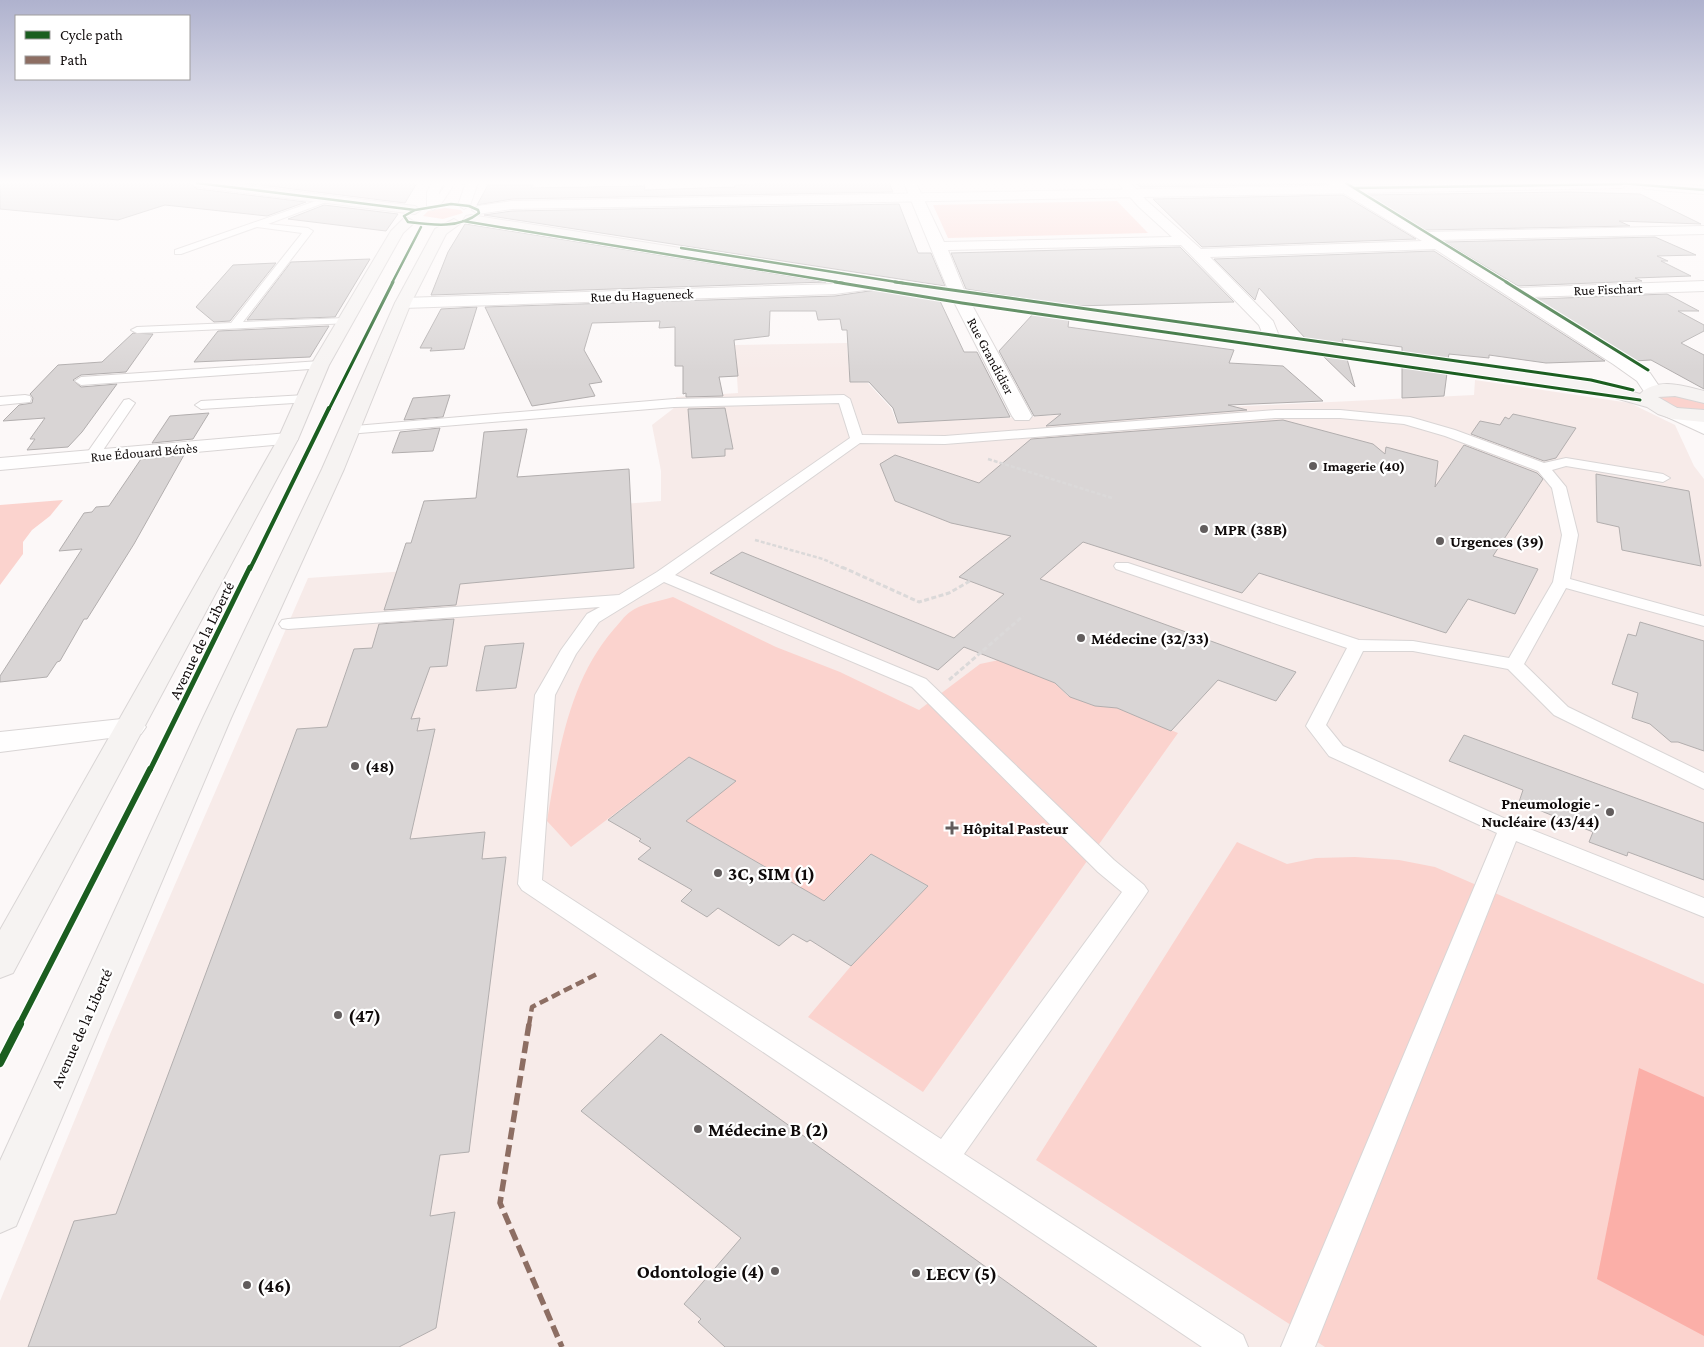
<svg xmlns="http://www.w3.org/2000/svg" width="1704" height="1347" viewBox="0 0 1704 1347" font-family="'Crimson Pro',serif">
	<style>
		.built { fill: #f7ebe9 }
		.green { fill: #fbd3ce }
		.water { fill: #fbafa8 }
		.building { fill: #d9d5d5; stroke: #b2aeae }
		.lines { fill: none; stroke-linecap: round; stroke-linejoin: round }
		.service-casing { stroke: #d9d5d5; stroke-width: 2 }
		.minor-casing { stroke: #d9d5d5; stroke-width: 2 }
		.tertiary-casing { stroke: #d9d5d5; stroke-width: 2 }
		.secondary-casing { stroke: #d9d5d5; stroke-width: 2 }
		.path-far1 { stroke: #dbd9d9; stroke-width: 2.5; stroke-dasharray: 4 2; stroke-linecap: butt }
		.path { stroke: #dbd9d9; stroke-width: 3; stroke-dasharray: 5 2.5; stroke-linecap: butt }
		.service { fill: #fffefe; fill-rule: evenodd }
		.minor { fill: #fffefe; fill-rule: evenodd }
		.tertiary { fill: #fffefe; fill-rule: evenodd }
		.secondary { fill: #f6f3f2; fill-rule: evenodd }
		.quiet-far1 { stroke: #8d6e63; stroke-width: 4.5; stroke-dasharray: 9 4.5; stroke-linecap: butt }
		.quiet { stroke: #8d6e63; stroke-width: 5.5; stroke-dasharray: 12 5.5; stroke-linecap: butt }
		.cycleway-far5-casing { stroke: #fff; stroke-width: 4 }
		.cycleway-far4-casing { stroke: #fff; stroke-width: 5 }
		.cycleway-far3-casing { stroke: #fff; stroke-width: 6 }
		.cycleway-far2-casing { stroke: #fff; stroke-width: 8 }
		.cycleway-far1-casing { stroke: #fff; stroke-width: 9 }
		.cycleway-casing { stroke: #fff; stroke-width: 11 }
		.cycleway-far5 { stroke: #1b5e20; stroke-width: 2.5 }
		.cycleway-far4 { stroke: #1b5e20; stroke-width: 3 }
		.cycleway-far3 { stroke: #1b5e20; stroke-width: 4 }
		.cycleway-far2 { stroke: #1b5e20; stroke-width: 5 }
		.cycleway-far1 { stroke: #1b5e20; stroke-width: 6 }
		.cycleway { stroke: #1b5e20; stroke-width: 8 }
		.poi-dot { fill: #625d5d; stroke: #fff; stroke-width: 2 }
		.labels { text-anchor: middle; stroke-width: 4.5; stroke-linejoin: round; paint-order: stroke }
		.far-street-label { font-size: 14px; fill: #0f0a0a; stroke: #fff }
		.far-poi-label { font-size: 14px; font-weight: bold; fill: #0f0a0a; stroke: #fff; text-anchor: start }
		.poi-label { font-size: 16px; font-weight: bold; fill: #0f0a0a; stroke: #fff; text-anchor: start }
		.street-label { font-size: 16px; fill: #0f0a0a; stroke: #fff }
		.near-poi-label { font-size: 19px; font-weight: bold; fill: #0f0a0a; stroke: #fff; text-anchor: start }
	</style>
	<rect width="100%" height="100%" fill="#fcf8f8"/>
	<path class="built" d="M 847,343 L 850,382 L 868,383 L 891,408 L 897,423 L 1474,395 L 1475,380 L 1630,403 L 1675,425 L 1694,466 L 1704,479 L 1704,1347 L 0,1347 L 0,1301 L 111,1032 L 308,578 L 462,567 L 474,516 L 661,501 L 661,471 L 652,425 L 674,408 L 676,397 L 738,393 L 735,345 Z"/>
	<path class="green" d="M 1117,201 L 1148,233 L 948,238 L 933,205 Z
		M 445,208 L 461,210 L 463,213 L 443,219 L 423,216 L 428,211 Z
		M 1665,394 L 1704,401 L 1704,413 L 1682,411 L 1656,397 Z
		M 63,500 L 50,516 L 32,530 L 23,542 L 23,554 L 0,585 L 0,505 Z
		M 673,597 L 776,647 L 840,672 L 919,710 L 980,664 L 999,660 L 1055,683 L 1068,696 L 1095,706 L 1117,708 L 1178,733 L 923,1092 L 808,1017 L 851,966 L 928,886 L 871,854 L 824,901 L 686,821 L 735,781 L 689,757 L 571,847 L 547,821 C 558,755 568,682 614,629 C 619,624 624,616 630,612 C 640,604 660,601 673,597 Z
		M 1237,842 L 1287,864 L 1316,858 L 1355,857 L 1399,860 L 1435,867 L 1704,984 L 1704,1347 L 1325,1347 L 1036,1160 Z"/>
	<path class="water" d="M 1639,1068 L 1704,1097 L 1704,1336 L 1597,1279 Z"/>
	<path class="building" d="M 0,183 L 189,183 L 197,189 L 306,202 L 267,216 L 165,205 L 118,220 L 0,209 Z
		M 245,183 L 417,183 L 405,203 Z
		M 769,183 L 889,183 L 893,192 L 512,199 L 477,205 L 488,185 L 533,185 L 531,188 L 645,186 L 644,190 L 735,187 L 735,185 Z
		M 1136,183 L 1325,183 L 1326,184 L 1140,187 Z
		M 1569,192 L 1640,194 L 1701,224 L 1619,221 L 1630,226 L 1425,230 L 1366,195 Z
		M 1343,195 L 1416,239 L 1202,247 L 1153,199 Z
		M 899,204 L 918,253 L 931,253 L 945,286 L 484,215 L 512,211 Z
		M 324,205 L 398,214 L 386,231 L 288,219 Z
		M 465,224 L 466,224 L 826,282 L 431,295 L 448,252 Z
		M 1655,237 L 1696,255 L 1657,256 L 1668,261 L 1661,261 L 1691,276 L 1635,278 L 1642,281 L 1518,286 L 1445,242 Z
		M 1180,247 L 1234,302 L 1073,306 L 966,289 L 951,253 Z
		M 1434,251 L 1605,361 L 1546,363 L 1489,355 L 1489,358 L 1449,354 L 1448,359 L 1402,353 L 1402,347 L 1342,339 L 1344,345 L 1306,339 L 1259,288 L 1255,300 L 1214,259 Z
		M 370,259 L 335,317 L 247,320 L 291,262 Z
		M 276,263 L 230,321 L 214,322 L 196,307 L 233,265 Z
		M 876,290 L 940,301 L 964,352 L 977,352 L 1010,417 L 898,423 L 893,408 L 869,382 L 850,382 L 847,330 L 842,330 L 840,319 L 818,320 L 816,311 L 770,311 L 769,336 L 734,340 L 738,376 L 719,377 L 723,396 L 686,397 L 686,393 L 683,394 L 683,366 L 675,366 L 675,327 L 659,328 L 660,321 L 592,323 L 584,350 L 602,382 L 589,384 L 595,396 L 532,406 L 485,307 L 835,296 Z
		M 1667,294 L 1699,311 L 1678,311 L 1704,325 L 1704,331 L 1681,343 L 1704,355 L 1704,389 L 1651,360 L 1634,361 L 1537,299 Z
		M 477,307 L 464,349 L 430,351 L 432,348 L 420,348 L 441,309 Z
		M 1033,314 L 1069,319 L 1068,327 L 1234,350 L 1229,363 L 1283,366 L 1323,401 L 1228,405 L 1247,410 L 1046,426 L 1061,414 L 1034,416 L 999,351 Z
		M 329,326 L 310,357 L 194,362 L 218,331 Z
		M 133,333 L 153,334 L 126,372 L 81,375 L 73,380 L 81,387 L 117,384 L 82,432 L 68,447 L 27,450 L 35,439 L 30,439 L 45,418 L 3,421 L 19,405 L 32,403 L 33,398 L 30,394 L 58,365 L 102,362 Z
		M 1322,355 L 1347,359 L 1355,387 Z
		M 1402,367 L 1447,373 L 1444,396 L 1402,398 Z
		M 450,395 L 443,417 L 404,420 L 413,398 Z
		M 725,408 L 733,449 L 725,449 L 725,456 L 692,458 L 688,409 Z
		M 209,413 L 193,439 L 152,443 L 170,416 Z
		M 1513,414 L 1576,428 L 1556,458 L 1544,461 L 1471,434 L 1480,421 L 1500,425 L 1505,417 L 1509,419 Z
		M 1283,420 L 1373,444 L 1385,454 L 1386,447 L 1438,461 L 1435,487 L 1464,445 L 1537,473 L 1543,479 L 1493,556 L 1538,569 L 1515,614 L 1468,599 L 1446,633 L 1259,573 L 1242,593 L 1083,542 L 1040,579 L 1296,672 L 1276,701 L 1218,680 L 1171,731 L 1117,708 L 1095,706 L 1070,697 L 1055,683 L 964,647 L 938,670 L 710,573 L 742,552 L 954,638 L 1004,594 L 959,577 L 1011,536 L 951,523 L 895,501 L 880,464 L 895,455 L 979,483 L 1031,439 Z
		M 440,428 L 433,451 L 392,453 L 400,432 Z
		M 527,429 L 517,477 L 629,469 L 634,568 L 460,584 L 456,605 L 384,610 L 406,543 L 411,543 L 424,501 L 476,498 L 484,432 Z
		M 184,455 L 134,544 L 87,619 L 84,619 L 60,661 L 57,662 L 47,677 L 0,682 L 0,676 L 82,549 L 59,551 L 84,513 L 92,512 L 96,507 L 109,506 L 141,459 Z
		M 1596,474 L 1689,491 L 1701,566 L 1622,550 L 1619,527 L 1597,522 Z
		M 454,619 L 447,666 L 430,667 L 411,719 L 420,718 L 417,731 L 435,729 L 410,839 L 485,832 L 482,859 L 506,857 L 469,1152 L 440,1155 L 430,1216 L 455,1212 L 436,1328 L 399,1347 L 28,1347 L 74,1221 L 116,1214 L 297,729 L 327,727 L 354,649 L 372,648 L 379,624 Z
		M 1640,622 L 1704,641 L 1704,751 L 1678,742 L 1671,742 L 1650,724 L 1632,718 L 1638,693 L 1612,684 L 1628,634 L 1636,636 Z
		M 524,643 L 516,688 L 476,691 L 485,646 Z
		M 1464,735 L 1704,823 L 1704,880 L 1628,852 L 1627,856 L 1589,842 L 1593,832 L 1519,802 L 1523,790 L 1449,761 Z
		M 689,757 L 736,781 L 686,821 L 824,901 L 871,854 L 928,886 L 851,966 L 810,940 L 807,942 L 793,934 L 779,946 L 718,908 L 707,917 L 681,901 L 692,890 L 638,859 L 651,848 L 639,841 L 641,839 L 608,820 Z
		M 661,1034 L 840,1162 L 1097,1347 L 725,1347 L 698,1322 L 701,1319 L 684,1304 L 741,1238 L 581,1111 Z"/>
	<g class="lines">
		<g class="service-casing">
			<path id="service" d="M 447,183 L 455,183 L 439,207 L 433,207 L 432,205 Z
				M 327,197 L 334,199 L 268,224 L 308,228 L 313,231 L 243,322 L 345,318 L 351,321 L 349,323 L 137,333 L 131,330 L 137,327 L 231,323 L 302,233 L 257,227 L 181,254 L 175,254 L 175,250 Z
				M 320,361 L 326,365 L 324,368 L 81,385 L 75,381 L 81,377 Z
				M 25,395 L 30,396 L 31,399 L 30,402 L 0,405 L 0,397 Z
				M 305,395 L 310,396 L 311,399 L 310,402 L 201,409 L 195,405 L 201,401 Z
				M 844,395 L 850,399 L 862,435 L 945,436 L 1275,410 L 1340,410 L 1410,417 L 1455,430 L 1544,463 L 1566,458 L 1663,474 L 1670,478 L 1663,482 L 1566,466 L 1552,470 L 1566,487 L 1578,535 L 1570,579 L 1704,616 L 1704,626 L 1566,588 L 1524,664 L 1568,707 L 1704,773 L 1704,789 L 1554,715 L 1508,669 L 1413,651 L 1363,651 L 1326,725 L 1343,746 L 1517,824 L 1704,898 L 1704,917 L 1516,841 L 1315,1347 L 1281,1347 L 1497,833 L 1329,756 L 1306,726 L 1347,648 L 1116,569 L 1114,566 L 1116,563 L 1128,563 L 1359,640 L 1413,641 L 1509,658 L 1553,582 L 1562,535 L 1552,488 L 1538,471 L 1445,436 L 1404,424 L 1340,418 L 1275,418 L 945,444 L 860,443 L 675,575 L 926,679 L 1114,860 L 1144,885 L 1148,891 L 1144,897 L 964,1154 L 1243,1335 L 1248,1347 L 1202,1347 L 522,890 L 518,884 L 535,695 L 561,650 L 587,614 L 600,607 L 288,629 L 282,628 L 279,624 L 282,620 L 288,619 L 619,595 L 657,572 L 850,438 L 839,403 L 674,407 L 348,434 L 343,433 L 341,430 L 343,427 L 674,399 ZM 664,582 L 912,687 L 1098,872 L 1122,892 L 941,1139 L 542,880 L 555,695 L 576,654 L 599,622 Z
				M 129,399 L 135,403 L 97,459 L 87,459 L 85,456 L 87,453 L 124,400 Z"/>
		</g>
		<g class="minor-casing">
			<path id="minor" d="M 904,183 L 916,183 L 944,242 L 1172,237 L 1138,206 L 1118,183 L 1131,183 L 1146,200 L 1201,249 L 1422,241 L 1327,183 L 1342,183 L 1425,232 L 1704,226 L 1704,234 L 1439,240 L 1517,288 L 1704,281 L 1704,291 L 1531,297 L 1650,373 L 1663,392 L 1661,396 L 1647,396 L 1637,381 L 1613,364 L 1435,249 L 1210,257 L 1273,321 L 1281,341 L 1279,345 L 1267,345 L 1259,325 L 1181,245 L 948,250 L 965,292 L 1032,416 L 1029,420 L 1015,420 L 1012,416 L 949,292 Z
				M 882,279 L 887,281 L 890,284 L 887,287 L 835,294 L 403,308 L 395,303 L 403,298 L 835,284 Z
				M 1670,405 L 1704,420 L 1704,434 L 1663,415 L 1660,411 L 1663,407 Z
				M 288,433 L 295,435 L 298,439 L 295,443 L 0,470 L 0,458 Z
				M 131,718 L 141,720 L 146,727 L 141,734 L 0,752 L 0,732 Z"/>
		</g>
		<g class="tertiary-casing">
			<path id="tertiary" d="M 432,183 L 444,183 L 439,192 L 439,206 L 433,210 L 427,206 L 427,192 Z
				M 466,183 L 478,183 L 470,205 L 464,209 L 458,205 Z
				M 1474,183 L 1628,184 L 1622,188 L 512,209 L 478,214 L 472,210 L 478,206 L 512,201 Z
				M 1642,183 L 1704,186 L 1704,194 L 1647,189 L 1643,188 Z"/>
		</g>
		<g class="secondary-casing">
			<path id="secondary" d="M 191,183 L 228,183 L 415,206 L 421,210 L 415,214 L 197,187 Z
				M 471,215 L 959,292 L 1559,377 L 1610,385 L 1640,394 C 1657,377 1684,386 1704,391 L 1704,403 L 1675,396 L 1658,397 L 1677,408 L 1704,410 L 1704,422 L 1673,419 L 1658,414 L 1647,407 L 1608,396 L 1559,387 L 959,302 L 466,222 L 464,219 L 466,216 Z
				M 408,218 L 415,222 L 403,233 L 329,365 L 298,439 L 13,973 L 0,978 L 0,930 L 278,439 L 311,365 L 391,231 L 403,219 Z
				M 454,219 L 461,223 L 446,234 L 411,303 L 344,469 L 231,718 L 16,1226 L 0,1233 L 0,1161 L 203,718 L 322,469 L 395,303 L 435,229 Z"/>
		</g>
		<path class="path-far1" d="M 988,459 L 1112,498
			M 755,540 L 823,559 L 845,569"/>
		<path class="path" d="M 842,567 L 919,602 L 949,593 L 970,581
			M 949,680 L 1023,616"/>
		<use href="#service" class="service"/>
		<use href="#minor" class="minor"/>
		<use href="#tertiary" class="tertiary"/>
		<use href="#secondary" class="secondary"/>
		<path class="quiet-far1" d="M 529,1025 L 532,1007 L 599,973"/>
		<path class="quiet" d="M 529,1024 L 500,1203 L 562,1347"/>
		<g class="cycleway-far5-casing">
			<path id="cycleway-far5" d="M 197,183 L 415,210
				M 1346,183 L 1508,283
				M 1620,183 L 1704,190
				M 1354,188 L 1622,184
				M 451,204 L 469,206 L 478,210 L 479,213 C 459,229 432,225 408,222 L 404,216 L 415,210 Z
				M 463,221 L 843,283
				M 681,248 L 903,283
				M 392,283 L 421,227"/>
		</g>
		<g class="cycleway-far4-casing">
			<path id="cycleway-far4" d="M 835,282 L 962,303 L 1640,400
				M 895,282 L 1591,380 L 1633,390
				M 1506,282 L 1648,370
				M 329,409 L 393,282"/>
		</g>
		<g class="cycleway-far3-casing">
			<path id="cycleway-far3" d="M 250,569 L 329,408"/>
		</g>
		<g class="cycleway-far2-casing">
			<path id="cycleway-far2" d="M 150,770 L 250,567"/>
		</g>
		<g class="cycleway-far1-casing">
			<path id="cycleway-far1" d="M 19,1025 L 150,769"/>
		</g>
		<g class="cycleway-casing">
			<path id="cycleway" d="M 0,1063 L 20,1024"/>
		</g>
		<use href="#cycleway-far5" class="cycleway-far5"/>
		<use href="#cycleway-far4" class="cycleway-far4"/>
		<use href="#cycleway-far3" class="cycleway-far3"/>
		<use href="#cycleway-far2" class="cycleway-far2"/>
		<use href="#cycleway-far1" class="cycleway-far1"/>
		<use href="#cycleway" class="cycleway"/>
	</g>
	<linearGradient id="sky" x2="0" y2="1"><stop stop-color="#afb2ce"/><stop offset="0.49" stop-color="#fefcfc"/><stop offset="1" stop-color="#fefcfc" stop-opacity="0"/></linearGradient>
	<rect width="1704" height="372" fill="url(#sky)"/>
	<g class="poi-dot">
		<circle cx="1313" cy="466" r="5"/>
		<circle cx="1204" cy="529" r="5"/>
		<circle cx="1440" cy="541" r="5"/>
		<circle cx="1081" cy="638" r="5"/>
		<circle cx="355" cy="766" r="5"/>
		<circle cx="1610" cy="812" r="5"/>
		<path d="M949.5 820.5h5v5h5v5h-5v5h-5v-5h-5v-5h5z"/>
		<circle cx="718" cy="873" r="5"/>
		<circle cx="338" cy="1015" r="5"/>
		<circle cx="698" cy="1129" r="5"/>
		<circle cx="775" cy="1271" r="5"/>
		<circle cx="916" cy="1273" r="5"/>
		<circle cx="247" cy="1285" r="5"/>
	</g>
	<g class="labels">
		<g class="far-street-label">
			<text transform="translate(1608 289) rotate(-2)" y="5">Rue Fischart</text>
			<text transform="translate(642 295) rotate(-2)" y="5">Rue du Hagueneck</text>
			<text transform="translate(991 356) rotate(62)" y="5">Rue Grandidier</text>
			<text transform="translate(144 452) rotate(-5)" y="5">Rue Édouard Bénès</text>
		</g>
		<g class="far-poi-label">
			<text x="1323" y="471">Imagerie (40)</text>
		</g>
		<g class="poi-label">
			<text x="1214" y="535">MPR (38B)</text>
			<text x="1450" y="547">Urgences (39)</text>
			<text x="1091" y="644">Médecine (32/33)</text>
			<text x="365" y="772">(48)</text>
			<text x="1600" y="809" text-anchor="end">Pneumologie -<tspan x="1600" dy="18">Nucléaire (43/44)</tspan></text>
			<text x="963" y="834">Hôpital Pasteur</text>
		</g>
		<g class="street-label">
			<text transform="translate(201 640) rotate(-64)" y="6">Avenue de la Liberté</text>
			<text transform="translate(81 1028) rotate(-66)" y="6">Avenue de la Liberté</text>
		</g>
		<g class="near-poi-label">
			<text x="728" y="880">3C, SIM (1)</text>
			<text x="348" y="1022">(47)</text>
			<text x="708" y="1136">Médecine B (2)</text>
			<text x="765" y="1278" text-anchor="end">Odontologie (4)</text>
			<text x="926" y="1280">LECV (5)</text>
			<text x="257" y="1292">(46)</text>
		</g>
	</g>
	<rect x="15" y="15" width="175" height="65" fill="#ffffff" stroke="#9f9d9d"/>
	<rect x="25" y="31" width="25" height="8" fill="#1b5e20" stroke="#9f9d9d"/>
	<text x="60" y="40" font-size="15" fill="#0f0a0a">Cycle path</text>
	<rect x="25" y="56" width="25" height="8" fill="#8d6e63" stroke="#9f9d9d"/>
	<text x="60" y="65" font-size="15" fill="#0f0a0a">Path</text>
</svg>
